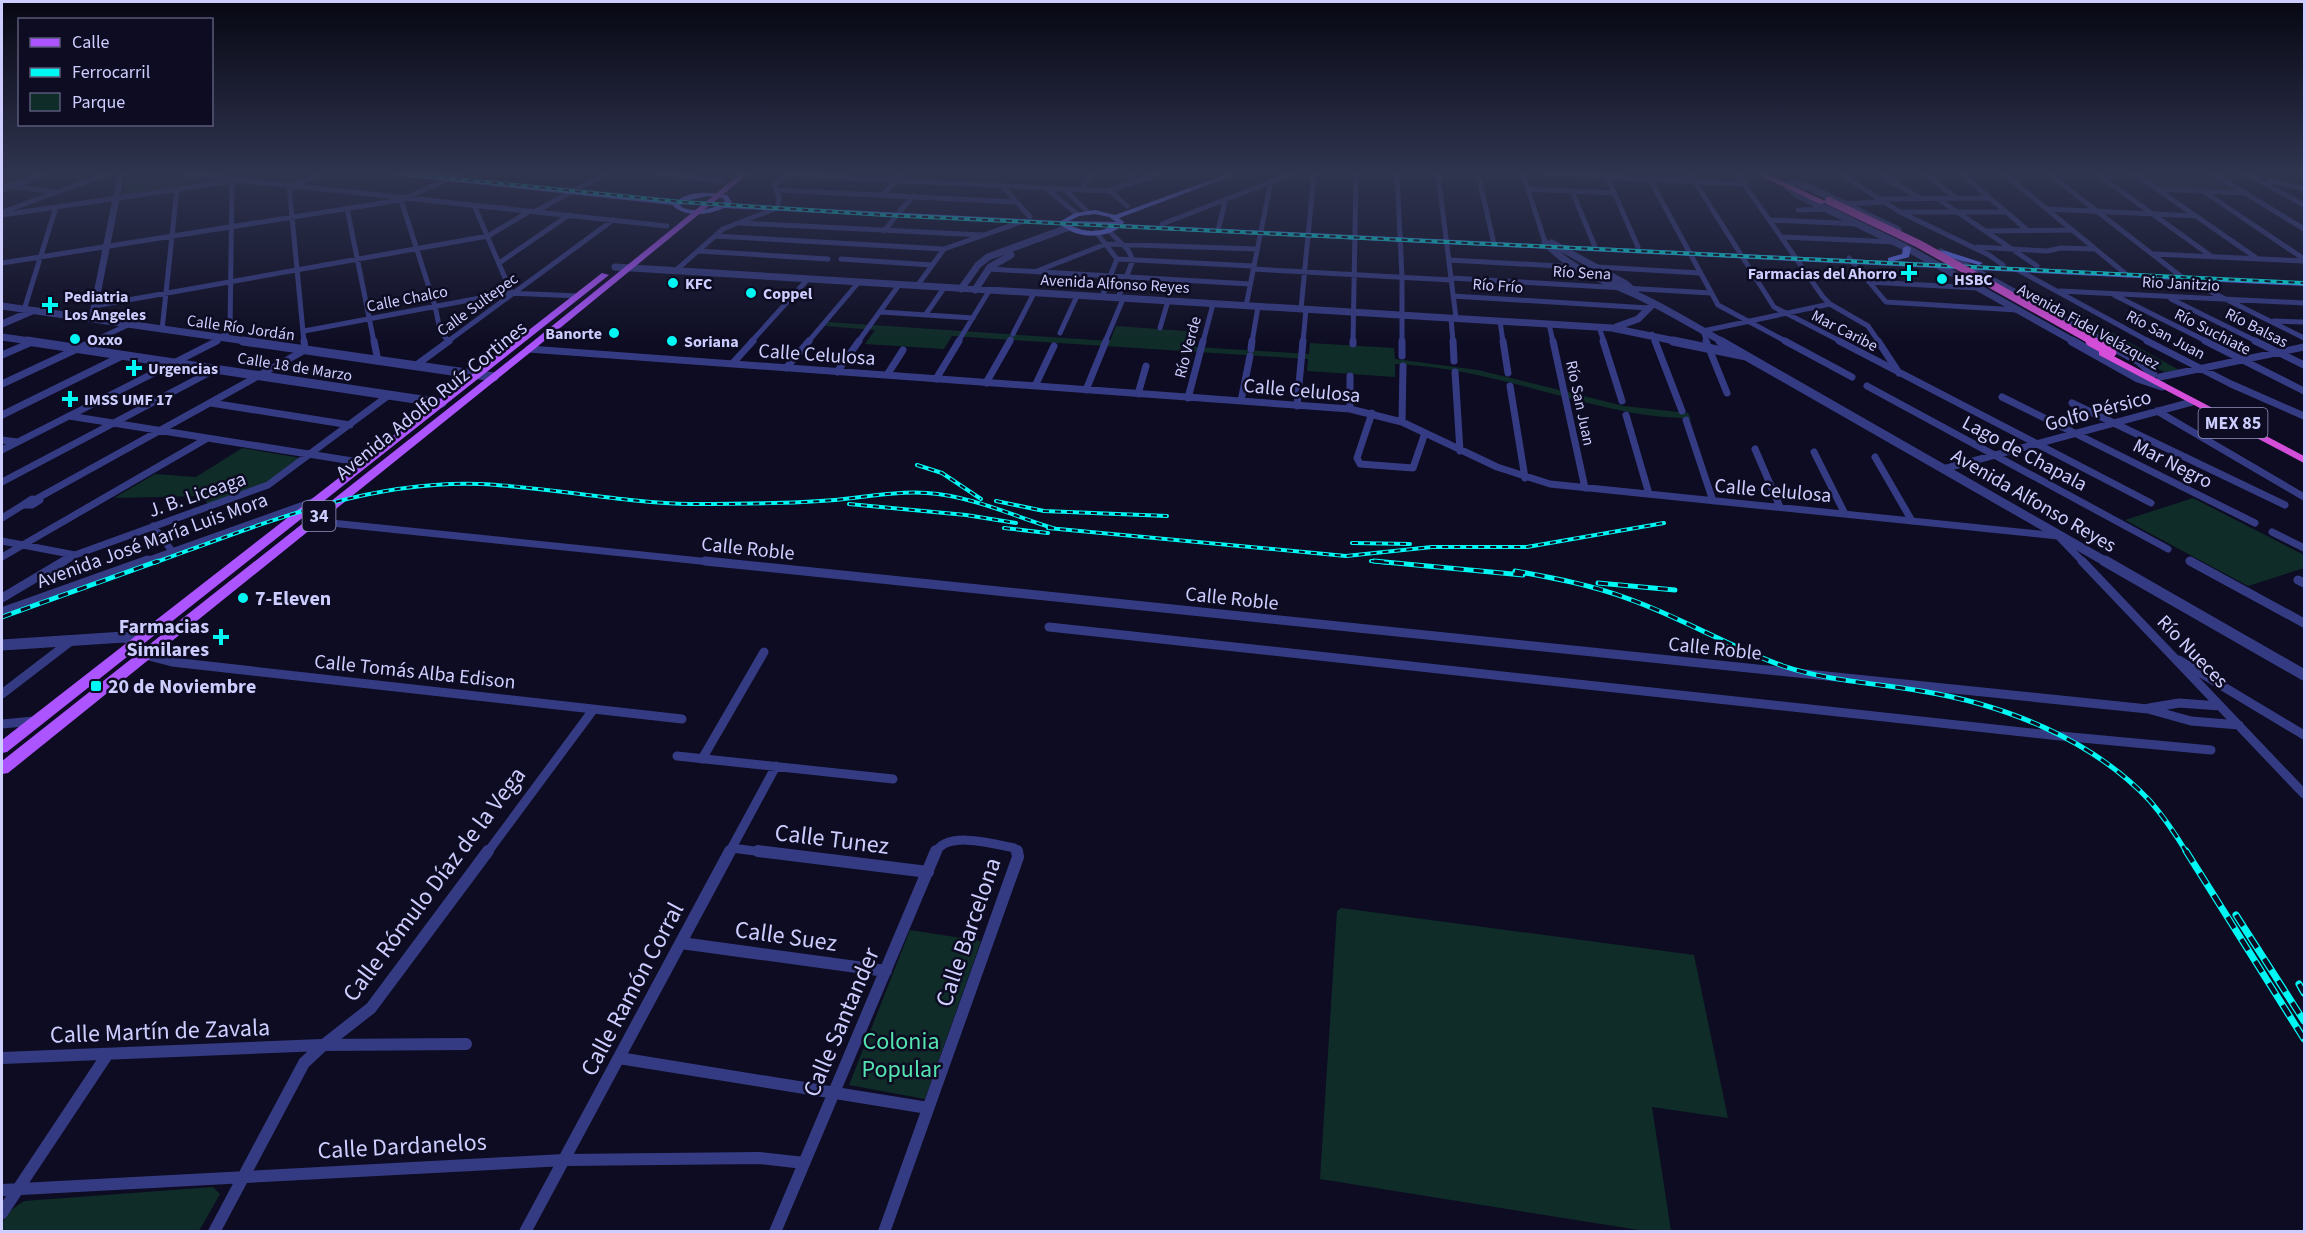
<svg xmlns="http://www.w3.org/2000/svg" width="2306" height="1233" viewBox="0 0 2306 1233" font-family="'Source Sans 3',sans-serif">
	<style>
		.green { fill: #0f2c28 }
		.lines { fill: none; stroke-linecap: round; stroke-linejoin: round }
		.minor-far3 { stroke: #353b83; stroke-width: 5 }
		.minor-far2 { stroke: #353b83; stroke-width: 7 }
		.minor-far1 { stroke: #353b83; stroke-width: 9 }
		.minor { stroke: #353b83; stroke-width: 12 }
		.tertiary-far2 { stroke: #353b83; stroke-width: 7 }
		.tertiary-far1 { stroke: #353b83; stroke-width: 9 }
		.tertiary { stroke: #353b83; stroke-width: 11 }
		.secondary { fill: #6473ff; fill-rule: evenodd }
		.primary { fill: #ab54ff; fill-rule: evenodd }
		.trunk { fill: #d54eda; fill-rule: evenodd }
		.rail-far2-casing { stroke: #00f8f4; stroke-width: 4 }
		.rail-far1-casing { stroke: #00f8f4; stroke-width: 5 }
		.rail-casing { stroke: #00f8f4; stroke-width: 7 }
		.rail-far2 { stroke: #0d0c22; stroke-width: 2; stroke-dasharray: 6; stroke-linecap: butt }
		.rail-far1 { stroke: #0d0c22; stroke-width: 3; stroke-dasharray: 10; stroke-linecap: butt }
		.rail { stroke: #0d0c22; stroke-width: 4.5; stroke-dasharray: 13; stroke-linecap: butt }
		.trunk-bridge-far1 { stroke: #d54eda; stroke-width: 8 }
		.trunk-bridge { stroke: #d54eda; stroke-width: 11 }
		.poi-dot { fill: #00f8f4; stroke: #0d0c22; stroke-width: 2 }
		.labels { text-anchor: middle; stroke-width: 5; stroke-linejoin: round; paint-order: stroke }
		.far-street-label { font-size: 16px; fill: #cdceff; stroke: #0d0c22 }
		.far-poi-label { font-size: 16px; font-weight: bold; fill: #cdceff; stroke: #0d0c22; text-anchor: start }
		.shield { fill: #0d0c22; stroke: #9394bd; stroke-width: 1.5 }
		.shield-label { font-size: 18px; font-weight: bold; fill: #cdceff }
		.street-label { font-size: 20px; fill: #cdceff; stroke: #0d0c22 }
		.poi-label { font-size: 20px; font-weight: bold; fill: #cdceff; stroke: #0d0c22; text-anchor: start }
		.near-street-label { font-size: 24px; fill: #cdceff; stroke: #0d0c22 }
		.near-park-label { font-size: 24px; fill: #54e4af; stroke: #0d0c22 }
	</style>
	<rect width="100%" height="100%" fill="#0d0c22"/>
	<path class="green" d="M 126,174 L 156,174 L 223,181 L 123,196 Z
		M 2138,174 L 2211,174 L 2241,192 L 2158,188 Z
		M 828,322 L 1110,341 L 1116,326 L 1199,332 L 1196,347 L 1309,354 L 1310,343 L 1394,348 L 1395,359 L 1478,370 L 1624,406 L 1688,413 L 1691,419 C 1669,417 1645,416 1623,411 C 1547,395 1474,367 1395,364 L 1395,377 L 1307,371 L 1308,359 L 952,336 L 944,349 L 865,344 L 875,330 L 825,326 Z
		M 2095,323 L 2179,370 L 2164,372 L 2082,325 Z
		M 242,448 L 301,458 L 263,487 L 208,505 L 203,496 L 114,498 L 155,474 L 196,477 Z
		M 2193,498 L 2304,555 L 2304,568 L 2248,586 L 2125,520 Z
		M 1341,908 L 1694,955 L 1728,1118 L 1652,1107 L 1671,1231 L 1645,1231 L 1320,1179 L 1337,911 Z
		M 910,930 L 981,941 L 925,1099 L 849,1085 Z
		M 213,1187 L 220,1194 L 199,1231 L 2,1232 C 1,1216 12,1209 24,1201 Z"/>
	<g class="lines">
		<path class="minor-far3" d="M 183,174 L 667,226
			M 654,174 L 724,181
			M 1397,174 L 1402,277 L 1402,342
			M 1438,174 L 1456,318
			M 1478,174 L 1494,244
			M 1523,174 L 1545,242
			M 1543,174 L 1744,184
			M 1606,174 L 1638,247
			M 1647,174 L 1718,305 L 1787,342
			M 1690,174 L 1774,307 L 1842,342
			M 1737,174 L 1823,297 L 1830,304 L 1868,326 L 1879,342
			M 1840,174 L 1900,212 L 1989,255 L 2003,265
			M 1879,174 L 1920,198
			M 1925,174 L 1956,198
			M 1962,174 L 2027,230
			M 2004,174 L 2127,275
			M 2049,174 L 2183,278 L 2304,338
			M 2097,174 L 2211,256
			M 2135,174 L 2258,259
			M 2214,174 L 2304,229
			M 2247,174 L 2304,205
			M 785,175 L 1107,191 L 1160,174
			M 2270,181 L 2304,189
			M 2,185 L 55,192
			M 289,185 L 304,342
			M 294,185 L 320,174
			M 1129,185 L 1134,174
			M 1002,186 L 1030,217
			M 1047,189 L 1077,214
			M 1064,189 L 1088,212
			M 1527,189 L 1614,193
			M 2157,189 L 2243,193
			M 776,190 L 1015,202
			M 1082,190 L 1091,174
			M 1110,191 L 1127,206
			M 1572,191 L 1596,249
			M 2203,191 L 2304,259
			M 883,195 L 902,174
			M 1880,199 L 1989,198
			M 1938,199 L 2037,266
			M 401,200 L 435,306 L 440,330 L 448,341
			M 778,204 L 779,196 L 774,186 L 787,174
			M 1845,204 L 1883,202
			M 474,205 L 511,292
			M 347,208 L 374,342
			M 2047,209 L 2197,216
			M 1798,210 L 1829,209
			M 5,211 L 107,174
			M 536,211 L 605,174
			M 900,211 L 913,196
			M 1903,212 L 2006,212
			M 2,215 L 227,182
			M 1770,220 L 1859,224
			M 741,223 L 982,235
			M 1162,224 L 1292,174
			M 1108,230 L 1128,250 L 1133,260 L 1118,298
			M 1218,230 L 1226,199
			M 884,231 L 897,215
			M 1986,231 L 2071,230
			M 1096,232 L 1117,259 L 1102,297
			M 715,236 L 944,249
			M 1782,237 L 1895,242
			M 1977,247 L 2047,251 L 2061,248 L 2095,249
			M 698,251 L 828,259
			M 2154,254 L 2304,261
			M 1849,258 L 1886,302 L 2017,310
			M 841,259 L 932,265
			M 1117,259 L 1253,266
			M 1449,260 L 1577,267
			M 2,263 L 401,200 L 459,174
			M 499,263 L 569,215
			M 1598,267 L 1700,273
			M 988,269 L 1250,284
			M 1253,269 L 1451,280
			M 2018,270 L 2150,342
			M 675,271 L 723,229 L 774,209
			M 1037,271 L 1106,244 L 1257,249
			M 1451,278 L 1711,293
			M 1869,282 L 1978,288
			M 917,286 L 944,249 L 1024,221
			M 2060,291 L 2304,303
			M 2114,295 L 2208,342
			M 1453,296 L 1649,308
			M 2171,299 L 2258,342
			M 94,306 L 488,236 L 530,211
			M 1246,306 L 1271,181
			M 1301,309 L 1314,174
			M 24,310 L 56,207
			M 881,312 L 973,318
			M 926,314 L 944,288
			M 1451,318 L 1453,342
			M 1500,321 L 1503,342
			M 2274,321 L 2304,322
			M 1549,324 L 1553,342
			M 1599,327 L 1604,342
			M 1160,328 L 1168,301
			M 162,330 L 177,189
			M 304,331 L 507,293 L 579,296
			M 1060,333 L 1077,296
			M 1013,334 L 1034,293
			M 1652,334 L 1655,342
			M 91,342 L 128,325
			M 214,342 L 230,331 L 232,179
			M 447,342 L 613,220
			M 751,342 L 808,279
			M 808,342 L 858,283
			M 858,342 L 899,285
			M 958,342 L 989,291
			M 1009,342 L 1011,339
			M 1105,342 L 1123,299
			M 1203,342 L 1213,304
			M 1252,342 L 1258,307
			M 1303,342 L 1306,309
			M 1353,342 L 1356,174
			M 1707,342 L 1703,331 L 1830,304"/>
		<path class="minor-far2" d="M 374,341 L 378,361
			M 1402,341 L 1402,356
			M 1453,341 L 1454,361
			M 1503,341 L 1508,373
			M 1553,341 L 1585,488
			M 1603,341 L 1622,401
			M 1655,341 L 1682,411
			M 1706,341 L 1727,393
			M 1785,341 L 1852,377
			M 1839,341 L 2151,503
			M 1878,341 L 1899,373
			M 2147,341 L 2231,384 L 2304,416
			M 2205,341 L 2304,391
			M 2255,341 L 2304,365
			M 1353,344 L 1353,341
			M 529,349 L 1350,409 L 1402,422 L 1497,467 L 1550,484 L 2058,536
			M 1251,349 L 1252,341
			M 2,355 L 32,342
			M 732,364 L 753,341
			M 415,366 L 449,341
			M 786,368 L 809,341
			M 837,372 L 859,341
			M 1455,372 L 1460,451
			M 887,375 L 903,350
			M 1350,376 L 1350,409
			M 2160,377 L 2304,347
			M 936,379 L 959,341
			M 986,383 L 1010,341
			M 2,384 L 94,341
			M 1035,386 L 1054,346
			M 1510,386 L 1525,478
			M 1867,386 L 2168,549
			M 1086,390 L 1106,341
			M 1138,394 L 1146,366
			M 2002,397 L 2255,523
			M 1188,398 L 1203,341
			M 1241,401 L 1250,356
			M 211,403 L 350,425
			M 2072,403 L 2285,505
			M 1297,406 L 1303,341
			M 2157,411 L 2304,497
			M 1372,413 L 1357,458 L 1360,464 L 1413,468 L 1425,433
			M 2,415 L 122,356
			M 1626,415 L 1649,494
			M 69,416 L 365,463
			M 1686,420 L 1713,501
			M 1402,422 L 1403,366
			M 2,440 L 17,442
			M 1755,449 L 1780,507
			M 2,450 L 217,341
			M 1814,452 L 1845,514
			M 1875,457 L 1912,521
			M 1943,469 L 2192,402
			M 2,482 L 216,369
			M 38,498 L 305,350 L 304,341
			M 32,499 L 40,500 L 32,505 L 23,505 Z
			M 2,518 L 23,505
			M 312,521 L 720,563
			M 153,526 L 172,551
			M 2272,532 L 2304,548
			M 2058,536 L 2084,563
			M 2,541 L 75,555
			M 2,557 L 206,439
			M 2190,561 L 2193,563
			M 62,563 L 75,555 L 268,485 L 389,395"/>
		<path class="minor-far1" d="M 705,561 L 2148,709 L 2191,721 L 2239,725
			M 2082,561 L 2304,794
			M 2190,561 L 2304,623
			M 2298,580 L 2304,583
			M 2,598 L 64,561
			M 1049,627 L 2060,736 L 2211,750
			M 145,655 L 172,662 L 682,719
			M 2179,660 L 2304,735
			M 2,694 L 71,641
			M 2149,708 L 2179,703 L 2220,706
			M 2,724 L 34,721
			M 677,756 L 893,779
			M 702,759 L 764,652
			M 732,848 L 770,853
			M 487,853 L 593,710
			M 729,853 L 776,766
			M 936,853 C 945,830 995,844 1014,848 L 1017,853"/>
		<path class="minor" d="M 758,851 L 928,872
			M 681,943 L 886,971
			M 2,1058 L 321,1045 L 466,1044
			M 619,1058 L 928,1108
			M 2,1190 L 564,1160 L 760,1158 L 804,1163
			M 2,1213 L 107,1055
			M 214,1232 L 304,1063 L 320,1048 L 371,1008 L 488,851
			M 525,1232 L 730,851
			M 775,1232 L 936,851
			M 884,1232 L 1018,857 L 1017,851"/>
		<path class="tertiary-far2" d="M 1792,183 L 1811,188 L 1898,230
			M 1787,186 L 1796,194 L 1907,248 L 2075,342
			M 2,189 L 43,174
			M 1545,242 C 1571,272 1611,282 1645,299 C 1672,312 1697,328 1723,342
			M 1552,243 L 1626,284 L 1635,292
			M 1941,252 L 2105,342
			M 615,267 L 1612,328 L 1680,342
			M 961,289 L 978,265 L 988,257 L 1067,228
			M 975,290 L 990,267 L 1011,255
			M 2,306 L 253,342
			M 92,319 L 121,174
			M 2,324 L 32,311
			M 1616,327 L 1638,319 L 1653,304
			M 2,337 L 37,342"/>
		<path class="tertiary-far1" d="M 27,341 L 442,403
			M 243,341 L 494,377
			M 1673,341 L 1746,356
			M 1720,341 L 2108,563
			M 2072,341 L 2138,378 L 2162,386
			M 2102,341 L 2139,361 L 2153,374
			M 144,563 L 315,502"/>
		<path class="tertiary" d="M 2105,561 L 2304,675
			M 2,613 L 148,561
			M 2,645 L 124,637 L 137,641 L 145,655"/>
		<path class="secondary" d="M 396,174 L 417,174 L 677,201 C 689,190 713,192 727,195 L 732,202 L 730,204 L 1061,221 L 1075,213 L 1095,210 L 1115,215 L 1228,174 L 1237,174 L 1119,218 L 1124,222 L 1123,224 L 1888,261 L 1888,258 L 1902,254 L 1903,248 L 1907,246 L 1911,248 L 1909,257 L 1894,261 L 2304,282 L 2304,286 L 1119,228 C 1103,239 1076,238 1061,225 L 724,208 C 708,215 689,218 674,207 L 673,205 L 399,176 ZM 709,196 L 723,198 L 725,201 C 712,210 694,214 680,206 L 685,201 ZM 1095,214 L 1109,217 L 1116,222 L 1069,221 L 1079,216 ZM 1070,225 L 1110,227 C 1097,233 1083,232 1070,225 Z
			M 1940,251 L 1946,251 L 1983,263 L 1979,265 L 1940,255 Z"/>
		<path class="primary" d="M 740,174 L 748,174 L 532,351 L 8,773 L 2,774 L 2,761 L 526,347 Z
			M 602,273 L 609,275 L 7,752 L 2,753 L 2,740 Z"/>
		<path class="trunk" d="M 1757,174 L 1767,174 L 1827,202 L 1820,204 Z
			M 2102,350 L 2304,456 L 2304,463 L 2099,355 L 2099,351 Z"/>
		<g class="rail-far2-casing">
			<path id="rail-far2" d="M 408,174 L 682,202 L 885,215 L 2304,283
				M 917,465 L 942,473 L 981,499
				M 996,501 L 1044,511 L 1167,516
				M 849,504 L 966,515 L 1016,523
				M 1004,528 L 1048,533
				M 1048,528 L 1346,556 L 1432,547 L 1527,547 L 1664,523
				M 1352,543 L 1410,544
				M 1371,561 L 1390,563
				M 154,563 C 259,525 366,480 480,484 C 550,487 622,503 692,504 C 739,504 788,504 835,500 C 866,497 896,491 927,493 C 972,496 1013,516 1056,529"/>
		</g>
		<g class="rail-far1-casing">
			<path id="rail-far1" d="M 1374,561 L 1523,575
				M 1515,571 C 1554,578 1592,585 1629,599 C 1682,618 1730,647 1783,666 C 1828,681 1875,683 1921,691 C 2003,704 2092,739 2150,801 C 2164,817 2176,835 2187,853
				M 1598,583 L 1675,590
				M 2,617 L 158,561"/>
		</g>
		<g class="rail-casing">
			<path id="rail" d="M 2186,851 L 2304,1039
				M 2236,915 L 2304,1021
				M 2299,984 L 2304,993"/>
		</g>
		<use href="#rail-far2" class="rail-far2"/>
		<use href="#rail-far1" class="rail-far1"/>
		<use href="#rail" class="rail"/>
		<path class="trunk-bridge-far1" d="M 1829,201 L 1919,244 L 2094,342"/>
		<path class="trunk-bridge" d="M 2091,341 L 2111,352"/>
	</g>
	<linearGradient id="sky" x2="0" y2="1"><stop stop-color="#070713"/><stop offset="0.5" stop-color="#2f344f"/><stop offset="1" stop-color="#2f344f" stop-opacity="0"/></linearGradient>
	<rect width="2306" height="346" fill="url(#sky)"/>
	<g class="poi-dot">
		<path d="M1906 264h6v6h6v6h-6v6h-6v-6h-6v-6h6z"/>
		<circle cx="1942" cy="279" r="6"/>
		<circle cx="673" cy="283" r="6"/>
		<circle cx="751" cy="293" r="6"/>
		<path d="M47 296h6v6h6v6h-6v6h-6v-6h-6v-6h6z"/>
		<circle cx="614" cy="333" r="6"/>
		<circle cx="75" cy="339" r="6"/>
		<circle cx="672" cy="341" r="6"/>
		<path d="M131 359h6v6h6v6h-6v6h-6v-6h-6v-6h6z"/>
		<path d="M67 390h6v6h6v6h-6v6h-6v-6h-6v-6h6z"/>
		<circle cx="243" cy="598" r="6"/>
		<path d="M218 628h6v6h6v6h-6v6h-6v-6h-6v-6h6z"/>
		<rect x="90" y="680" width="12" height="12" rx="3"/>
	</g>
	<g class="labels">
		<g class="far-street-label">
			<text transform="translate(1582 272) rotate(3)" y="6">Río Sena</text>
			<text transform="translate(1115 283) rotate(3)" y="6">Avenida Alfonso Reyes</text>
			<text transform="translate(2181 283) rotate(3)" y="6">Rio Janitzio</text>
			<text transform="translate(1498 285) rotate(4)" y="6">Río Frío</text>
			<text transform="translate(407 298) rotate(-11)" y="6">Calle Chalco</text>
			<text transform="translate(477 304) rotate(-36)" y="6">Calle Sultepec</text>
			<text transform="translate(2089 326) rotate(29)" y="6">Avenida Fidel Velázquez</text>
			<text transform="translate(241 327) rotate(8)" y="6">Calle Río Jordán</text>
			<text transform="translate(2257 327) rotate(27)" y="6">Río Balsas</text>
			<text transform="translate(1845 330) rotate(27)" y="6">Mar Caribe</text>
			<text transform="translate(2213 331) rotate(27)" y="6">Río Suchiate</text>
			<text transform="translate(2166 334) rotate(28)" y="6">Río San Juan</text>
			<text transform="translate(1187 347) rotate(-75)" y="6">Río Verde</text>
			<text transform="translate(295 366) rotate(9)" y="6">Calle 18 de Marzo</text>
			<text transform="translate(1581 403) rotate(78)" y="6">Río San Juan</text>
		</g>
		<g class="far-poi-label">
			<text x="1897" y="279" text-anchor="end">Farmacias del Ahorro</text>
			<text x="1954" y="285">HSBC</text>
			<text x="685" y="289">KFC</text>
			<text x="763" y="299">Coppel</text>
			<text x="64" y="302">Pediatria<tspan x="64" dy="18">Los Angeles</tspan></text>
			<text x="602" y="339" text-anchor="end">Banorte</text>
			<text x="87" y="345">Oxxo</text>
			<text x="684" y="347">Soriana</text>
			<text x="148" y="374">Urgencias</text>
			<text x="84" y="405">IMSS UMF 17</text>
		</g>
		<g class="shield">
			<rect x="2198.5" y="408" width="69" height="30" rx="4.5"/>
			<rect x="302.5" y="501" width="33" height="30" rx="4.5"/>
		</g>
		<g class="shield-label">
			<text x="2233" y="429">MEX 85</text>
			<text x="319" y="522">34</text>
		</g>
		<g class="street-label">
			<text transform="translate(817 354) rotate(4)" y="7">Calle Celulosa</text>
			<text transform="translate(1302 390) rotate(5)" y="7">Calle Celulosa</text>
			<text transform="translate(431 400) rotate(-39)" y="7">Avenida Adolfo Ruíz Cortines</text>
			<text transform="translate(2098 410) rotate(-15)" y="7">Golfo Pérsico</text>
			<text transform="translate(2025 453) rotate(28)" y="7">Lago de Chapala</text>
			<text transform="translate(2173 463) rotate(27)" y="7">Mar Negro</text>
			<text transform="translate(1773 490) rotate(5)" y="7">Calle Celulosa</text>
			<text transform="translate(197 494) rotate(-19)" y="7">J. B. Liceaga</text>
			<text transform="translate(2034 500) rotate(30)" y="7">Avenida Alfonso Reyes</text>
			<text transform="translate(152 540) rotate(-20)" y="7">Avenida José María Luis Mora</text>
			<text transform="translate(748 548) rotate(6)" y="7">Calle Roble</text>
			<text transform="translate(1232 598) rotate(6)" y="7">Calle Roble</text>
			<text transform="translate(1715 648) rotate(6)" y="7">Calle Roble</text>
			<text transform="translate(2193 651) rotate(46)" y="7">Río Nueces</text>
			<text transform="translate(415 671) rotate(6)" y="7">Calle Tomás Alba Edison</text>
		</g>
		<g class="poi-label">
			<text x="255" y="605">7-Eleven</text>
			<text x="209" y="633" text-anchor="end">Farmacias<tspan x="209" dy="23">Similares</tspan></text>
			<text x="108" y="693">20 de Noviembre</text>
		</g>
		<g class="near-street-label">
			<text transform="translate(832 839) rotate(7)" y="8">Calle Tunez</text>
			<text transform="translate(434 884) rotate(-53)" y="8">Calle Rómulo Díaz de la Vega</text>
			<text transform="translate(968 932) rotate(-71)" y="8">Calle Barcelona</text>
			<text transform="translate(786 936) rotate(8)" y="8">Calle Suez</text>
			<text transform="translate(632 989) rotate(-62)" y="8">Calle Ramón Corral</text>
			<text transform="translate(841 1022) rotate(-67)" y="8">Calle Santander</text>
			<text transform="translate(160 1031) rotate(-2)" y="8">Calle Martín de Zavala</text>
			<text transform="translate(402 1146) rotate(-3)" y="8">Calle Dardanelos</text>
		</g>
		<g class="near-park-label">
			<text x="901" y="1049">Colonia<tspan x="901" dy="28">Popular</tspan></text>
		</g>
	</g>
	<rect width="2306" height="1233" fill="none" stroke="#cdceff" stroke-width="6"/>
	<rect x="18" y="18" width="195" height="108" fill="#0d0c22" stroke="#5a5a7a" stroke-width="1.5"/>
	<rect x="30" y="38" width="30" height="9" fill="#ab54ff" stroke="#5a5a7a" stroke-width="1.5"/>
	<text x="72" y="48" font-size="18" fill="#cdceff">Calle</text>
	<rect x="30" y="68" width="30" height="9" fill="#00f8f4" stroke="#5a5a7a" stroke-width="1.5"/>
	<text x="72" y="78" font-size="18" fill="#cdceff">Ferrocarril</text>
	<rect x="30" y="93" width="30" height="18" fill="#0f2c28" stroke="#5a5a7a" stroke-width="1.5"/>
	<text x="72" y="108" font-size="18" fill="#cdceff">Parque</text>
</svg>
